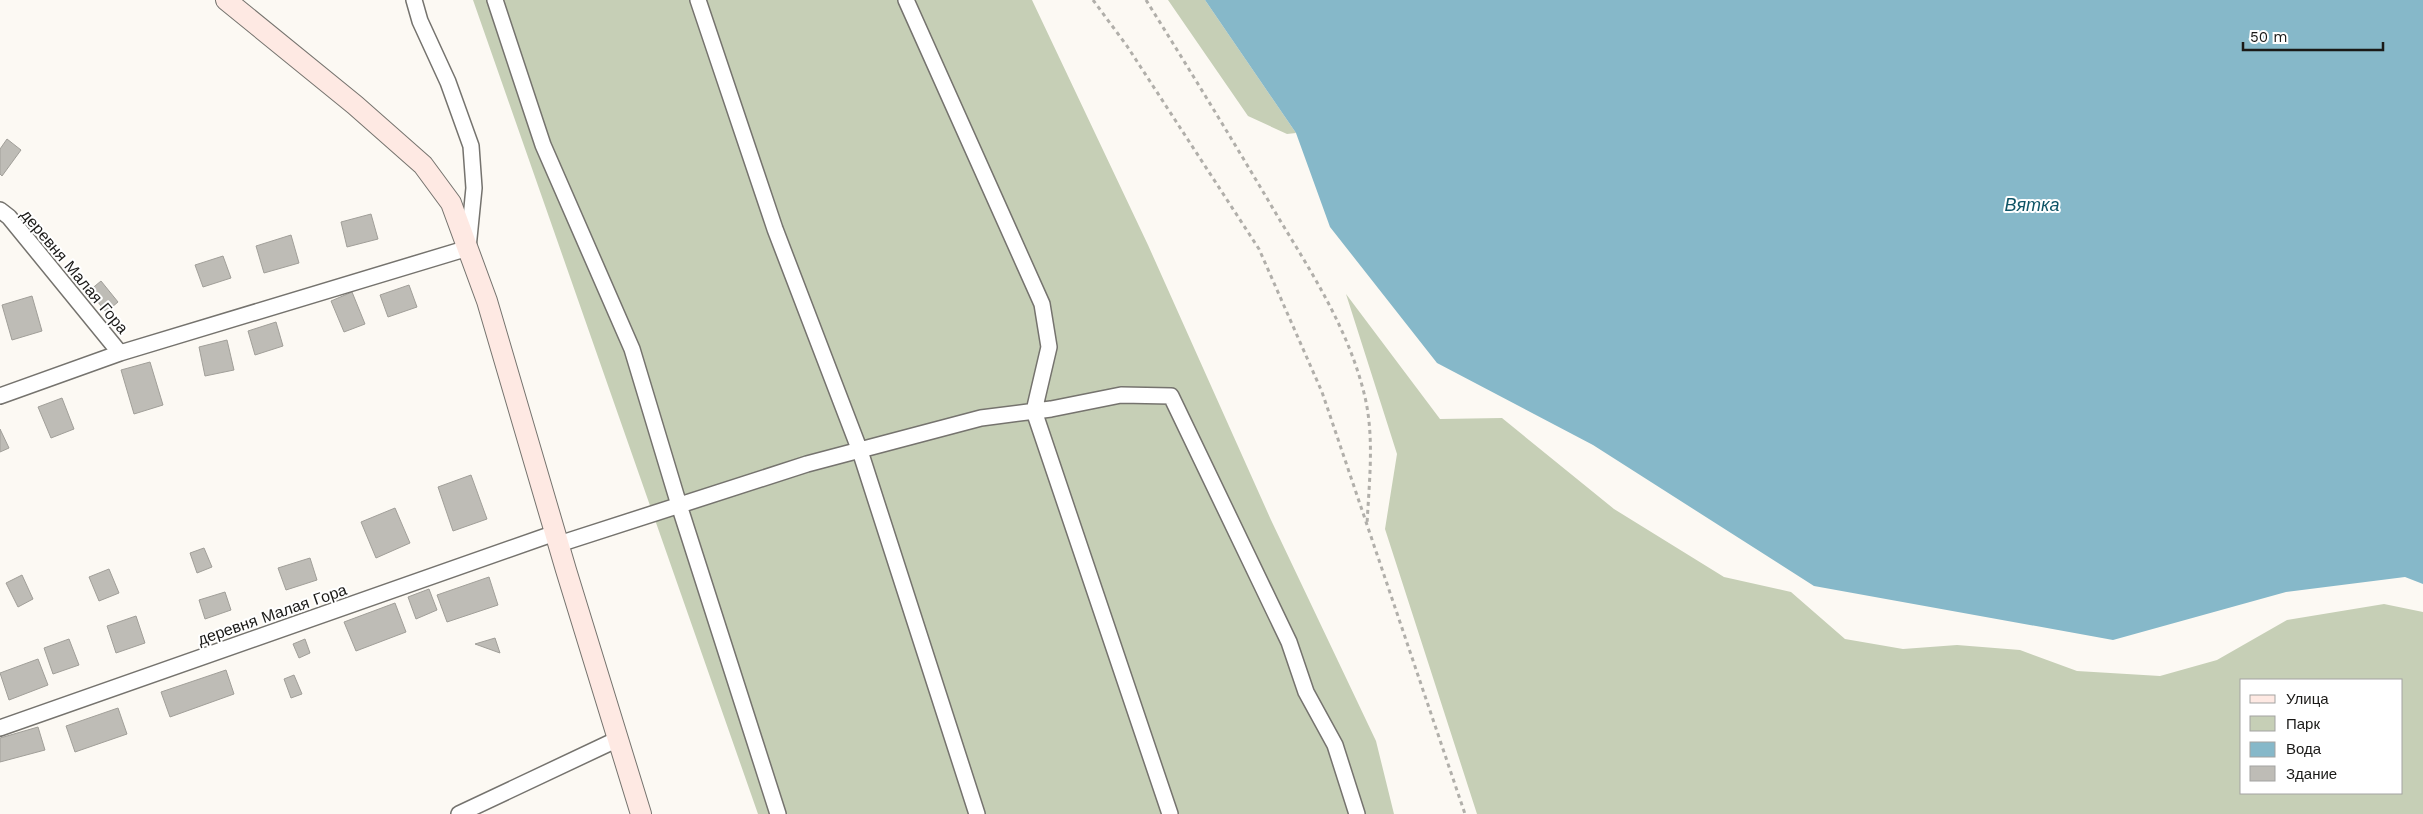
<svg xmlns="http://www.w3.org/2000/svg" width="2423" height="814" viewBox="0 0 2423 814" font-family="'Work Sans',sans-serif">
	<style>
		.green { fill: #c6cfb6; fill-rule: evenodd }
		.water { fill: #86b8c9 }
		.building { fill: #bebcb6; stroke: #a19f99 }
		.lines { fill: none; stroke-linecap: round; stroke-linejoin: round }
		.street-casing { stroke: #75736e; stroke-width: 18 }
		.secondary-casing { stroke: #75736e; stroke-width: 22 }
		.path { stroke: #b1afaa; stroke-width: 3; stroke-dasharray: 4 4; stroke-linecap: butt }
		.street { stroke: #fff; stroke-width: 15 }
		.secondary { stroke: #fee9e3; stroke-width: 20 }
		.labels { text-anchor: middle; stroke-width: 4; stroke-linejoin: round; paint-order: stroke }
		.street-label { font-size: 16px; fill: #1a1917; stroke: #fff }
		.water-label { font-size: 18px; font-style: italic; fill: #0e5466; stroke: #fff }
	</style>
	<rect width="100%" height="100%" fill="#fcf9f3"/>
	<path class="green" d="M 473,0 L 1032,0 L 1148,245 L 1271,520 L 1376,741 L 1394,814 L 758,814 Z
		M 1168,0 L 1205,0 L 1296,133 L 1287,134 L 1248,116 Z
		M 1346,294 L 1440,419 L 1502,418 L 1614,509 L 1724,577 L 1791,592 L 1845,639 L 1903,649 L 1957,645 L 2020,650 L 2077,671 L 2160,676 L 2217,660 L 2287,620 L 2384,604 L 2423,612 L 2423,814 L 1477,814 L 1385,529 L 1397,454 ZM 2242,680 L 2402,680 L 2402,793 L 2242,793 Z"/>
	<path class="water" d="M 1205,0 L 2423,0 L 2423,584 L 2405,577 L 2286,592 L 2113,640 L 1814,586 L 1593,445 L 1437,363 L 1330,227 L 1296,133 Z"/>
	<path class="building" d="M 7,139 L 21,150 L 2,176 L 0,174 L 0,149 Z
		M 371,214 L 378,239 L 347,247 L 341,222 Z
		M 291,235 L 299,263 L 264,273 L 256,246 Z
		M 223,256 L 231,278 L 203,287 L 195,265 Z
		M 101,281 L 118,302 L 106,312 L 89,291 Z
		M 409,285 L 417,307 L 388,317 L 380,295 Z
		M 352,292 L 365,324 L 344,332 L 331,301 Z
		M 32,296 L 42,331 L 12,340 L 2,305 Z
		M 276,322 L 283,346 L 255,355 L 248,331 Z
		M 227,340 L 234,370 L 205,376 L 199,347 Z
		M 150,362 L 163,405 L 134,414 L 121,370 Z
		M 62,398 L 74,429 L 51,438 L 38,407 Z
		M 0,429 L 9,448 L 0,452 Z
		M 471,475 L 487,519 L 453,531 L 438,487 Z
		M 395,508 L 410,543 L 376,558 L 361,522 Z
		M 204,548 L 212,567 L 197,573 L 190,553 Z
		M 310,558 L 317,580 L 286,590 L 278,568 Z
		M 109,569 L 119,593 L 99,601 L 89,577 Z
		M 22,575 L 33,599 L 18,607 L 6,583 Z
		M 489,577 L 498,605 L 447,622 L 437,595 Z
		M 429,589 L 437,610 L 416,619 L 408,597 Z
		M 225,592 L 231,610 L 205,619 L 199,600 Z
		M 395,603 L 406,632 L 356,651 L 344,622 Z
		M 136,616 L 145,643 L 116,653 L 107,626 Z
		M 495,638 L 500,653 L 475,644 Z
		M 69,639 L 79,665 L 53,674 L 44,648 Z
		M 305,639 L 310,653 L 299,658 L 293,644 Z
		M 38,659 L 48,685 L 9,700 L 0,673 Z
		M 226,670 L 234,694 L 170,717 L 161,692 Z
		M 294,675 L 302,694 L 291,698 L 284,679 Z
		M 118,708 L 127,734 L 75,752 L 66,726 Z
		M 38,727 L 45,750 L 0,762 L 0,738 Z"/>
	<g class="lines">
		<g class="street-casing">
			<path id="street" d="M 495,0 L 543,145 L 632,349 L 679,505 L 778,814
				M 698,0 L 775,229 L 860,451 L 977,814
				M 906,0 L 1042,304 L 1049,347 L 1034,411 L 1170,814
				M 0,210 L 9,217 L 120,353 L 468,248 L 474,188 L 471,146 L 448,82 L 420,21 L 414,0
				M 0,396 L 120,353
				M 559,544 L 807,464 L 981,418 L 1051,409 L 1121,395 L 1171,396 L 1289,642 L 1306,692 L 1335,745 L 1357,814
				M 0,728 L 555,533
				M 459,814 L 618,739"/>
		</g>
		<g class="secondary-casing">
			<path id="secondary" d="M 226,0 L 355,105 L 423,165 L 451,203 L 487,301 L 566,570 L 641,814"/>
		</g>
		<path class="path" d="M 1093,0 L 1127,46 L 1259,249 L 1322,392 L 1465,814
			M 1146,0 C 1191,72 1235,144 1278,217 C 1312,273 1348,329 1364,393 C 1375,436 1369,482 1367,525"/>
		<use href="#street" class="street"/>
		<use href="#secondary" class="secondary"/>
	</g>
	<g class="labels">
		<g class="street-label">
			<text transform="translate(75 271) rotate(50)" y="6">деревня Малая Гора</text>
			<text transform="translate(272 614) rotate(-19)" y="6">деревня Малая Гора</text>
		</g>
		<g class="water-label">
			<text x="2032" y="211">Вятка</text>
		</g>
	</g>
	<rect x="2240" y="679" width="162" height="115" fill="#ffffff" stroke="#a3a3a2"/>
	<rect x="2250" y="695" width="25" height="8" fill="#fee9e3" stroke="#a3a3a2"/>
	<text x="2286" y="704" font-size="15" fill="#1a1917">Улица</text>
	<rect x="2250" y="716" width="25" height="15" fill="#c6cfb6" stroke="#a3a3a2"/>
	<text x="2286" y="729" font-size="15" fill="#1a1917">Парк</text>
	<rect x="2250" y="742" width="25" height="15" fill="#86b8c9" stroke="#a3a3a2"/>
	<text x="2286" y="754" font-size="15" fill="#1a1917">Вода</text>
	<rect x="2250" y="766" width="25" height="15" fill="#bebcb6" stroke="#a3a3a2"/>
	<text x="2286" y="779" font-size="15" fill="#1a1917">Здание</text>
	<path d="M2243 42v8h140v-8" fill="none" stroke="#1a1917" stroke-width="2.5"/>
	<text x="2250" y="42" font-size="15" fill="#1a1917" stroke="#ffffff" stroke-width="4" paint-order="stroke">50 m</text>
</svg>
